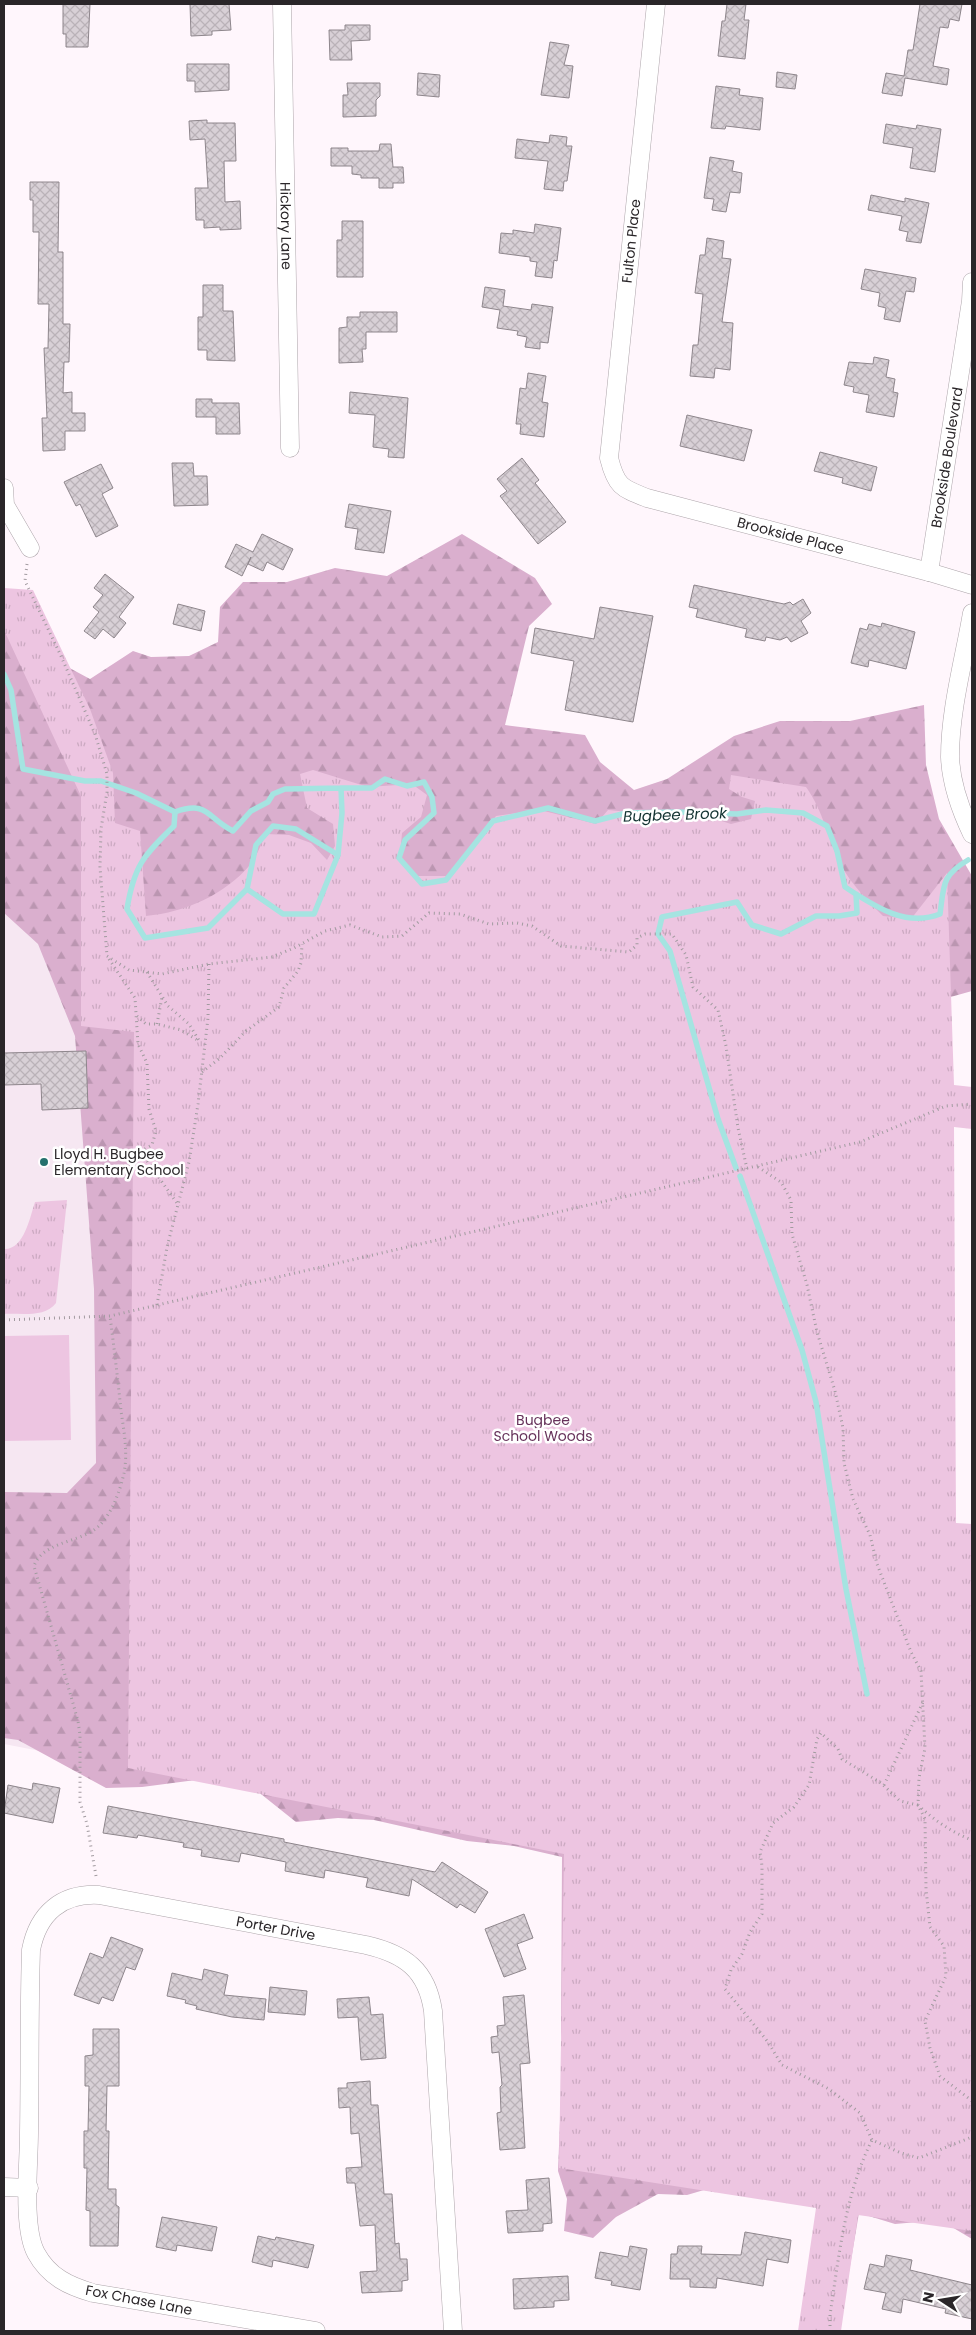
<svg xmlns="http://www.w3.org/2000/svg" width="976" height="2335" viewBox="0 0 976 2335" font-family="Poppins,sans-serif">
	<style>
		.built { fill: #f6e7f2 }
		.grass { fill: #edc5e1 }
		.forest { fill: url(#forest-firs) }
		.park { fill: url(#park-tufts) }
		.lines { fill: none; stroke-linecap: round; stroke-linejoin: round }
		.stream { stroke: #a5e4e1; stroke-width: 5.5 }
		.building { fill: url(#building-cross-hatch); stroke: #8e868c }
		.street-casing { stroke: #ada5aa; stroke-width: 19 }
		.path { stroke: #a29ba0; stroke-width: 3; stroke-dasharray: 1 4; stroke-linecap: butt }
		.street { stroke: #fff; stroke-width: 18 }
		.poi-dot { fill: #25706d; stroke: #fff; stroke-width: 2 }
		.labels { text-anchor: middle; stroke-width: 5; stroke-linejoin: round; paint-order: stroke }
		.street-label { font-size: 14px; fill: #2a2629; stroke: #fff }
		.poi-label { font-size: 14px; fill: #2a2629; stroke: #fff; text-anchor: start }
		.park-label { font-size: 14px; fill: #67335b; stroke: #fff }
		.water-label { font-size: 15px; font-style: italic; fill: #133332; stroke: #fff }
	</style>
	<defs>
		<pattern id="forest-firs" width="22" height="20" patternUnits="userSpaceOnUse" patternTransform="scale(1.25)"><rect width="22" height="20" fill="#daafce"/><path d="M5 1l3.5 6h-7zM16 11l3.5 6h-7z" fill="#bb96b1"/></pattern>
		<pattern id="park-tufts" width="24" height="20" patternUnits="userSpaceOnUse" patternTransform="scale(1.25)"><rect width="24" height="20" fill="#edc5e1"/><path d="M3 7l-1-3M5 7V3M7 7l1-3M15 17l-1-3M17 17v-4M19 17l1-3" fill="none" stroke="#cba9c1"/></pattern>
		<pattern id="building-cross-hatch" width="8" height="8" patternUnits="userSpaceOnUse" patternTransform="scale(1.25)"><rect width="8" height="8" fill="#d8d0d6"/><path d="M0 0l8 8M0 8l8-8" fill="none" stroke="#bab2b8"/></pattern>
	</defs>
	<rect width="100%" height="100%" fill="#fff6fc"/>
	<path class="built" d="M 4,677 L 62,785 L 128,1768 L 4,1744 Z"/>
	<path class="grass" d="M 69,1335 L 71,1440 L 4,1441 L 4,1336 Z"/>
	<path class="forest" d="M 462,534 L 535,578 L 552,604 L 529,626 L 505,725 L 585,735 L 600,762 L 634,790 L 667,779 L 734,736 L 780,721 L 850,721 L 924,705 L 926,765 L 939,819 L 972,876 L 972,991 L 947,998 L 946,1537 L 972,1539 L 972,2239 L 940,2220 L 895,2224 L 859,2213 L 839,2331 L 819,2203 L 704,2190 L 687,2195 L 658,2194 L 616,2217 L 593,2238 L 564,2231 L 567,2199 L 558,2171 L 561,2096 L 566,2067 L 561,2032 L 562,1857 L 514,1846 L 467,1841 L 374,1820 L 338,1818 L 296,1822 L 246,1782 L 211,1778 L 142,1787 L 106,1788 L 18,1740 L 4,1738 L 4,1492 L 67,1493 L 96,1463 L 94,1289 L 75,1036 L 38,944 L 4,913 L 4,621 L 51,658 L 90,679 L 133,651 L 151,657 L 189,656 L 218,642 L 220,607 L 243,582 L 287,582 L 335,568 L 387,576 Z"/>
	<path class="park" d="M 4,588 L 33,590 L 90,709 L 113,773 L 115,823 L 140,831 L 146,916 C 186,912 224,895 250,865 C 257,856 261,844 266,834 L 289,835 L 311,843 L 327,860 L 335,846 L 333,824 L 307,808 L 300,774 L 313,770 L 368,787 L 412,784 L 427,795 L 421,817 L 402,833 L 400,856 L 415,876 L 447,876 L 470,852 L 496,816 L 540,810 L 596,824 L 608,810 L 650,814 L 699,814 L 731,824 L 751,819 L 755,801 L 742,797 L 729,789 L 731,775 L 806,787 C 824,812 827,838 841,865 C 851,884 868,901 883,916 L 911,919 L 947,873 L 954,1085 L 972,1087 L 972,1129 L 954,1127 L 956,1523 L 972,1524 L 972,2231 L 858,2215 L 841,2331 L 798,2331 L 816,2208 L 559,2168 L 564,1854 L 128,1768 L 134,1032 L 81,1026 L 81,796 L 4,630 Z
		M 67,1200 L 56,1303 C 45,1318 21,1313 4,1314 L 4,1249 C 24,1250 30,1217 35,1202 Z"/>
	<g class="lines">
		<path class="stream" d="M 4,674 L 11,690 L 23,769 L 85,781 L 101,781 L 136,793 L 175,812 L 174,826 C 143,856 134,866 127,909 L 145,938 L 208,928 L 247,889 L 283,914 L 314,914 L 338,855 L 342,813 L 341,788 L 372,788 L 385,779 L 407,786 L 424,782 L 432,797 L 434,813 L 405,840 L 399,858 L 422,884 L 446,880 L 493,821 L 548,808 L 595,821 L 626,813 L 678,812 L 737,814 L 766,810 L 803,813 L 827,826 L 837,851 L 845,887 C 873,905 905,928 940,914 C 944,886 941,876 968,860
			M 175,812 C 208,800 207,818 233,831 L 251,811 L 268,802 L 273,794 L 285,789 L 341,788
			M 247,889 L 256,845 L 273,826 L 296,829 L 338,855
			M 736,1168 L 718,1119 L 670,951 L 658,934 L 662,917 L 737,902 L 752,925 L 781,934 L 816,916 L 839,916 L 857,913 L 856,894
			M 740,1176 L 802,1350 L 816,1402 L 846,1589 L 867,1694"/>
	</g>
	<path class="building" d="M 63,4 L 90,4 L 88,47 L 66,47 L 66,34 L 63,34 Z
		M 190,4 L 229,4 L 231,30 L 212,31 L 212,35 L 191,36 Z
		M 727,4 L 746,4 L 744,20 L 749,20 L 745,59 L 718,56 L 722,21 L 725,21 Z
		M 920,4 L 962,4 L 959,21 L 950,19 L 948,28 L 940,27 L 933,66 L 949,69 L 947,85 L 905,78 L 902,96 L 882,93 L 886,73 L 904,76 L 908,50 L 913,50 Z
		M 345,25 L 370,25 L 370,40 L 351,41 L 352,60 L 330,60 L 329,30 L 345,30 Z
		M 550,42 L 569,45 L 564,65 L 573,66 L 569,98 L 541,95 Z
		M 187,64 L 229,64 L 229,90 L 195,92 L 195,81 L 187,81 Z
		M 777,72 L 797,75 L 795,89 L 776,87 Z
		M 418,73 L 440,75 L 439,97 L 417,95 Z
		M 347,83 L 380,83 L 380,96 L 376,100 L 376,116 L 343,117 L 343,95 L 348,95 Z
		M 716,86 L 740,89 L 739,95 L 763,98 L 760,130 L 726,126 L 725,129 L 711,128 Z
		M 207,120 L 207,123 L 235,123 L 236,161 L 224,161 L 225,202 L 240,201 L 241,229 L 220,230 L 220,227 L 204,228 L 204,220 L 196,220 L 195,188 L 208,188 L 205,139 L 190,140 L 189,121 Z
		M 886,124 L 916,129 L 917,125 L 941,129 L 935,172 L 910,168 L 913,148 L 883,143 Z
		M 550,135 L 567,137 L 566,146 L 572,146 L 567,181 L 564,181 L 563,191 L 544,189 L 548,161 L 515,158 L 517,139 L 549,143 Z
		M 380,144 L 391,144 L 393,167 L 403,167 L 404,183 L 393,183 L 393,188 L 379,188 L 379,178 L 361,178 L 361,175 L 352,174 L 352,166 L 331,166 L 331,148 L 348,148 L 348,151 L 379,151 Z
		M 710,157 L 734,161 L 732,171 L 742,173 L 740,193 L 730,192 L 726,212 L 712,210 L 714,199 L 704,198 Z
		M 30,182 L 59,182 L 58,252 L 63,252 L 63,324 L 70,324 L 69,362 L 64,362 L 63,393 L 72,392 L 72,413 L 85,413 L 85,431 L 65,431 L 65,450 L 43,451 L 42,418 L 47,418 L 44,348 L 48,348 L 49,304 L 38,304 L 39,232 L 33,232 L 33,200 L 30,200 Z
		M 871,195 L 905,202 L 905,198 L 929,203 L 921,243 L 906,241 L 908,232 L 899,230 L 902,216 L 868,210 Z
		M 342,221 L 363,221 L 363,277 L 337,277 L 337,240 L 342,240 Z
		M 535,224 L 561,228 L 557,261 L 554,260 L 552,278 L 535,276 L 537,262 L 530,261 L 530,257 L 499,253 L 501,233 L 513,234 L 513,230 L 534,233 Z
		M 707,238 L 724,241 L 722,258 L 731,259 L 722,322 L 733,323 L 730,370 L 715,368 L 714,378 L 690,376 L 693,345 L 698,345 L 703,294 L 695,293 L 700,255 L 705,255 Z
		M 865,269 L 916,278 L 914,292 L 906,291 L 900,322 L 884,319 L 886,308 L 878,306 L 880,293 L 861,289 Z
		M 203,285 L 223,285 L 223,311 L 233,311 L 235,361 L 207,360 L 207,350 L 198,350 L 198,317 L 203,317 Z
		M 485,287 L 505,290 L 503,306 L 531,310 L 532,304 L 553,307 L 548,343 L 540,342 L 540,349 L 525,347 L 527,337 L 517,335 L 518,331 L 497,328 L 500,310 L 482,307 Z
		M 360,312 L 397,312 L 397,332 L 366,332 L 366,349 L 362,349 L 363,362 L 339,363 L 339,328 L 347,327 L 347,317 L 360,317 Z
		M 874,357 L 889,360 L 886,377 L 895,379 L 893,392 L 898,393 L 894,417 L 866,412 L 869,395 L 853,392 L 854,387 L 844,385 L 849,362 L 873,364 Z
		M 528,373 L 546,376 L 542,402 L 548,403 L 544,437 L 520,434 L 521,424 L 516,424 L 520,388 L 526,389 Z
		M 350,392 L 408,398 L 404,458 L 388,457 L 389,449 L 373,447 L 375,415 L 349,413 Z
		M 196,399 L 212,399 L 212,403 L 239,403 L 240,434 L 216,434 L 216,417 L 196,417 Z
		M 687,415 L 752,430 L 744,461 L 680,446 Z
		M 820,452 L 877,467 L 871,491 L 842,483 L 843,478 L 814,471 Z
		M 522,458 L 539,480 L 535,483 L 566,522 L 538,544 L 500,496 L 507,491 L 497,479 Z
		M 172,463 L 193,463 L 194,476 L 207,476 L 208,505 L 174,506 Z
		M 101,464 L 113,488 L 102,494 L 118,526 L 96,537 L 80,504 L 76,506 L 64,482 Z
		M 349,504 L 391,511 L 384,553 L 355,549 L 358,529 L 345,527 Z
		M 262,534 L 293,549 L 283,570 L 267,562 L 263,571 L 248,564 L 251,557 L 242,576 L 225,567 L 236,544 L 253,552 Z
		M 105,574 L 134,597 L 119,617 L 126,623 L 114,638 L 103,629 L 95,639 L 84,631 L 99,612 L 93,607 L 103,595 L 94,588 Z
		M 694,585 L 784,604 L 790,602 L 793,605 L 803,599 L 811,613 L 801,621 L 808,633 L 791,642 L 787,637 L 780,640 L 766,637 L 765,641 L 745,637 L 747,629 L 696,617 L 698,609 L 689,607 Z
		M 178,604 L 205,611 L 201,631 L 173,624 Z
		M 600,607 L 653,616 L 633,722 L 565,710 L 574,661 L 531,653 L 535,628 L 594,639 Z
		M 882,623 L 915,632 L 906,669 L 869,660 L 868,667 L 851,663 L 860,628 L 867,630 L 869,624 L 881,627 Z
		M 86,1051 L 88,1108 L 42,1110 L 41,1084 L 4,1085 L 4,1053 Z
		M 33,1783 L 60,1788 L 53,1823 L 4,1813 L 8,1785 L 32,1790 Z
		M 108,1806 L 284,1839 L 284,1842 L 435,1872 L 442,1862 L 488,1892 L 475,1913 L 460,1904 L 457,1908 L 412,1879 L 409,1896 L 366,1887 L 368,1878 L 325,1870 L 324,1878 L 285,1871 L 286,1862 L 241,1853 L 239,1862 L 201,1856 L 202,1850 L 183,1847 L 184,1843 L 138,1835 L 137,1838 L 103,1833 Z
		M 524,1914 L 533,1938 L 517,1944 L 526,1969 L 504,1977 L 485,1929 Z
		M 111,1937 L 143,1949 L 135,1970 L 126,1967 L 113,2001 L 102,1997 L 99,2004 L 74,1995 L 90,1953 L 103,1958 Z
		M 204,1969 L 228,1975 L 224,1995 L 266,1999 L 264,2020 L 232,2017 L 196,2009 L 197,2006 L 185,2003 L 186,2000 L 167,1996 L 172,1973 L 202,1980 Z
		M 270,1987 L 307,1991 L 305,2015 L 268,2012 Z
		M 524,1995 L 530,2063 L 520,2064 L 525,2148 L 500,2150 L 497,2113 L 501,2112 L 500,2087 L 502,2085 L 499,2052 L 492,2053 L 491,2037 L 498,2036 L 497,2026 L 505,2025 L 503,1997 Z
		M 369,1997 L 371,2015 L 383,2014 L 386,2058 L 361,2060 L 358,2017 L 338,2018 L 337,1999 Z
		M 93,2029 L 119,2029 L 119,2086 L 107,2086 L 106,2131 L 109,2131 L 108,2189 L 116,2189 L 116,2205 L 119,2207 L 118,2246 L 90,2246 L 90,2211 L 86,2210 L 87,2168 L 84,2168 L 84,2131 L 88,2131 L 89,2086 L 85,2086 L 85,2056 L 93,2055 Z
		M 370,2081 L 371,2105 L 378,2105 L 384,2194 L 392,2194 L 395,2244 L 399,2243 L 400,2259 L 407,2259 L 408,2280 L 402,2281 L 402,2291 L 362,2293 L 360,2272 L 377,2271 L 375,2225 L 360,2226 L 355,2183 L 347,2183 L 346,2168 L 362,2167 L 359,2133 L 351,2134 L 350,2107 L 339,2108 L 338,2088 L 347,2088 L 347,2083 Z
		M 549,2178 L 552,2223 L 543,2224 L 543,2231 L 508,2233 L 506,2211 L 528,2210 L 526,2180 Z
		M 162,2217 L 217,2227 L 212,2251 L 177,2245 L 176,2251 L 156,2247 Z
		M 745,2232 L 791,2240 L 788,2263 L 767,2259 L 763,2286 L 717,2278 L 716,2288 L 690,2287 L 690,2279 L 670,2279 L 671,2254 L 677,2254 L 678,2246 L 702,2246 L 701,2254 L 741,2255 Z
		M 258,2236 L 275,2240 L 276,2237 L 314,2245 L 308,2268 L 273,2260 L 272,2267 L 252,2262 Z
		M 630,2246 L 647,2249 L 640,2290 L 611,2285 L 612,2281 L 595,2278 L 600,2252 L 628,2257 Z
		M 886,2255 L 912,2260 L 910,2270 L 972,2285 L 972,2319 L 945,2313 L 946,2309 L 903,2299 L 901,2313 L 882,2309 L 886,2293 L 864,2289 L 870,2264 L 884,2267 Z
		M 568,2276 L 569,2300 L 554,2301 L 554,2307 L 514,2309 L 513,2279 Z"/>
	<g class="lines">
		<g class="street-casing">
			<g id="street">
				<path id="s1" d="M 282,4 L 290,448"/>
				<path id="s2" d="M 656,4 L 609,458 C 616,486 621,488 647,498 L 929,572 L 972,585"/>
				<path d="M 4,488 L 5,505 L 30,548"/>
				<path id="s3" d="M 929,572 L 971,301 L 972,282"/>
				<path d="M 972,613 C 964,660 950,709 950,757 C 951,783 961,811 972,834"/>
				<path d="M 4,2187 L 29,2188"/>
				<path id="s4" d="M 316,2331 L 93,2293 C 69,2286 49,2277 36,2253 C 22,2227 29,2164 29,2133 C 30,2072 29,2011 31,1950 C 38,1913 62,1893 99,1895 L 366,1945 C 405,1954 427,1970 433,2011 L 453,2331"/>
			</g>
		</g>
		<path class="path" d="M 27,564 L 25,581 L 61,656 L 95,734 L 107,774 L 107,792 L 101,829 L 100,867 L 107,956 L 129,970 L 162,974 L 209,964 L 272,957 L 294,948 L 325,931 L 350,925 L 382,937 L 402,936 L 429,913 L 460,914 L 489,924 L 517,923 L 532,926 L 561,946 L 629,952 L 637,945 L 637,938 L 645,934 L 672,934 L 686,955 L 693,987 L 718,1010 L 726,1046 L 738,1128 L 747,1169
			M 109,959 L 135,998 L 138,1044 L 147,1063 L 149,1109 L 156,1131 L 152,1145 L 143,1150 L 145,1158 L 179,1206
			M 147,972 L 168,1006 L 189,1024 L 200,1042
			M 137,1016 L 146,1024 L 157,1024 L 181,1030 L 199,1041
			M 157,1024 L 162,997
			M 202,1072 L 219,1059 L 246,1031 L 279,1007 L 284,988 L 298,971 L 301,963 L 302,944
			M 758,1167 L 781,1182 L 791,1200 L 792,1234 L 807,1285 L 817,1332 L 835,1391 L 843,1428 L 844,1463 L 853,1499 L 870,1535 L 877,1564 L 911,1652 L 921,1671 L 925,1748 L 919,1778 L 918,1805 C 934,1820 951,1832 972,1840
			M 157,1305 L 167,1247 L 189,1162 L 198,1104 L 208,1018 L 209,964
			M 4,1320 L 110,1316 L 860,1142 L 946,1106 L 972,1104
			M 884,1785 L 923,1702
			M 96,1876 L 87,1824 L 80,1802 L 80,1735 L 78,1721 L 34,1566 C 42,1543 77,1542 94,1530 C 111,1518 120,1491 124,1473 C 128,1453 124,1431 121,1411 C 118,1380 114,1348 110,1316
			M 972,2101 L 940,2076 L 930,2048 L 925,2021 L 946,1976 L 944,1946 L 930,1927 L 926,1889 L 925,1819 L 918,1805 L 900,1801 L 881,1783 L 842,1759 L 838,1749 L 821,1733 L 817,1739 L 809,1785 L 794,1807 L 773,1823 L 760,1852 L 762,1866 L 762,1914 L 750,1932 L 742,1954 L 731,1970 L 725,1989 L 768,2042 L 782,2065 L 829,2089 L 860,2113 L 872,2140 L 901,2153 L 919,2158 L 972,2137
			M 830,2331 L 830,2315 C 839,2256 845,2194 872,2140"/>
		<use href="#street" class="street"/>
	</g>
	<circle class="poi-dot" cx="44" cy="1162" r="5"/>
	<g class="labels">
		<g class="street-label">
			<text dy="5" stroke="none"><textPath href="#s1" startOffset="222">Hickory Lane</textPath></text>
			<text transform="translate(631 241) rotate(-84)" y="5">Fulton Place</text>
			<text dy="5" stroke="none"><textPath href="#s3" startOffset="116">Brookside Boulevard</textPath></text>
			<text dy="5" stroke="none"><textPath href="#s2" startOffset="664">Brookside Place</textPath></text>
			<text dy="5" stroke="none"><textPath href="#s4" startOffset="879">Porter Drive</textPath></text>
			<text transform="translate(139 2300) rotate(11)" y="5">Fox Chase Lane</text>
		</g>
		<g class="poi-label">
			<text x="54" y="1159">Lloyd H. Bugbee<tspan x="54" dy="16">Elementary School</tspan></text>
		</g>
		<g class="park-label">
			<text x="543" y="1425">Bugbee<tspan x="543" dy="16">School Woods</tspan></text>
		</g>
		<g class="water-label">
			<text transform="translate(675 815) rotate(-2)" y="5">Bugbee Brook</text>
		</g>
	</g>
	<rect width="976" height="2335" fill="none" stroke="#2a2629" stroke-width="10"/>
	<g transform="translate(941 2300) rotate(282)" stroke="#ffffff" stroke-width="4" paint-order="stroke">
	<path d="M0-4L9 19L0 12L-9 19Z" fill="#2a2629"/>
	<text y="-8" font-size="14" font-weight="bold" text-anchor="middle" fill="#2a2629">N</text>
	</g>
</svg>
